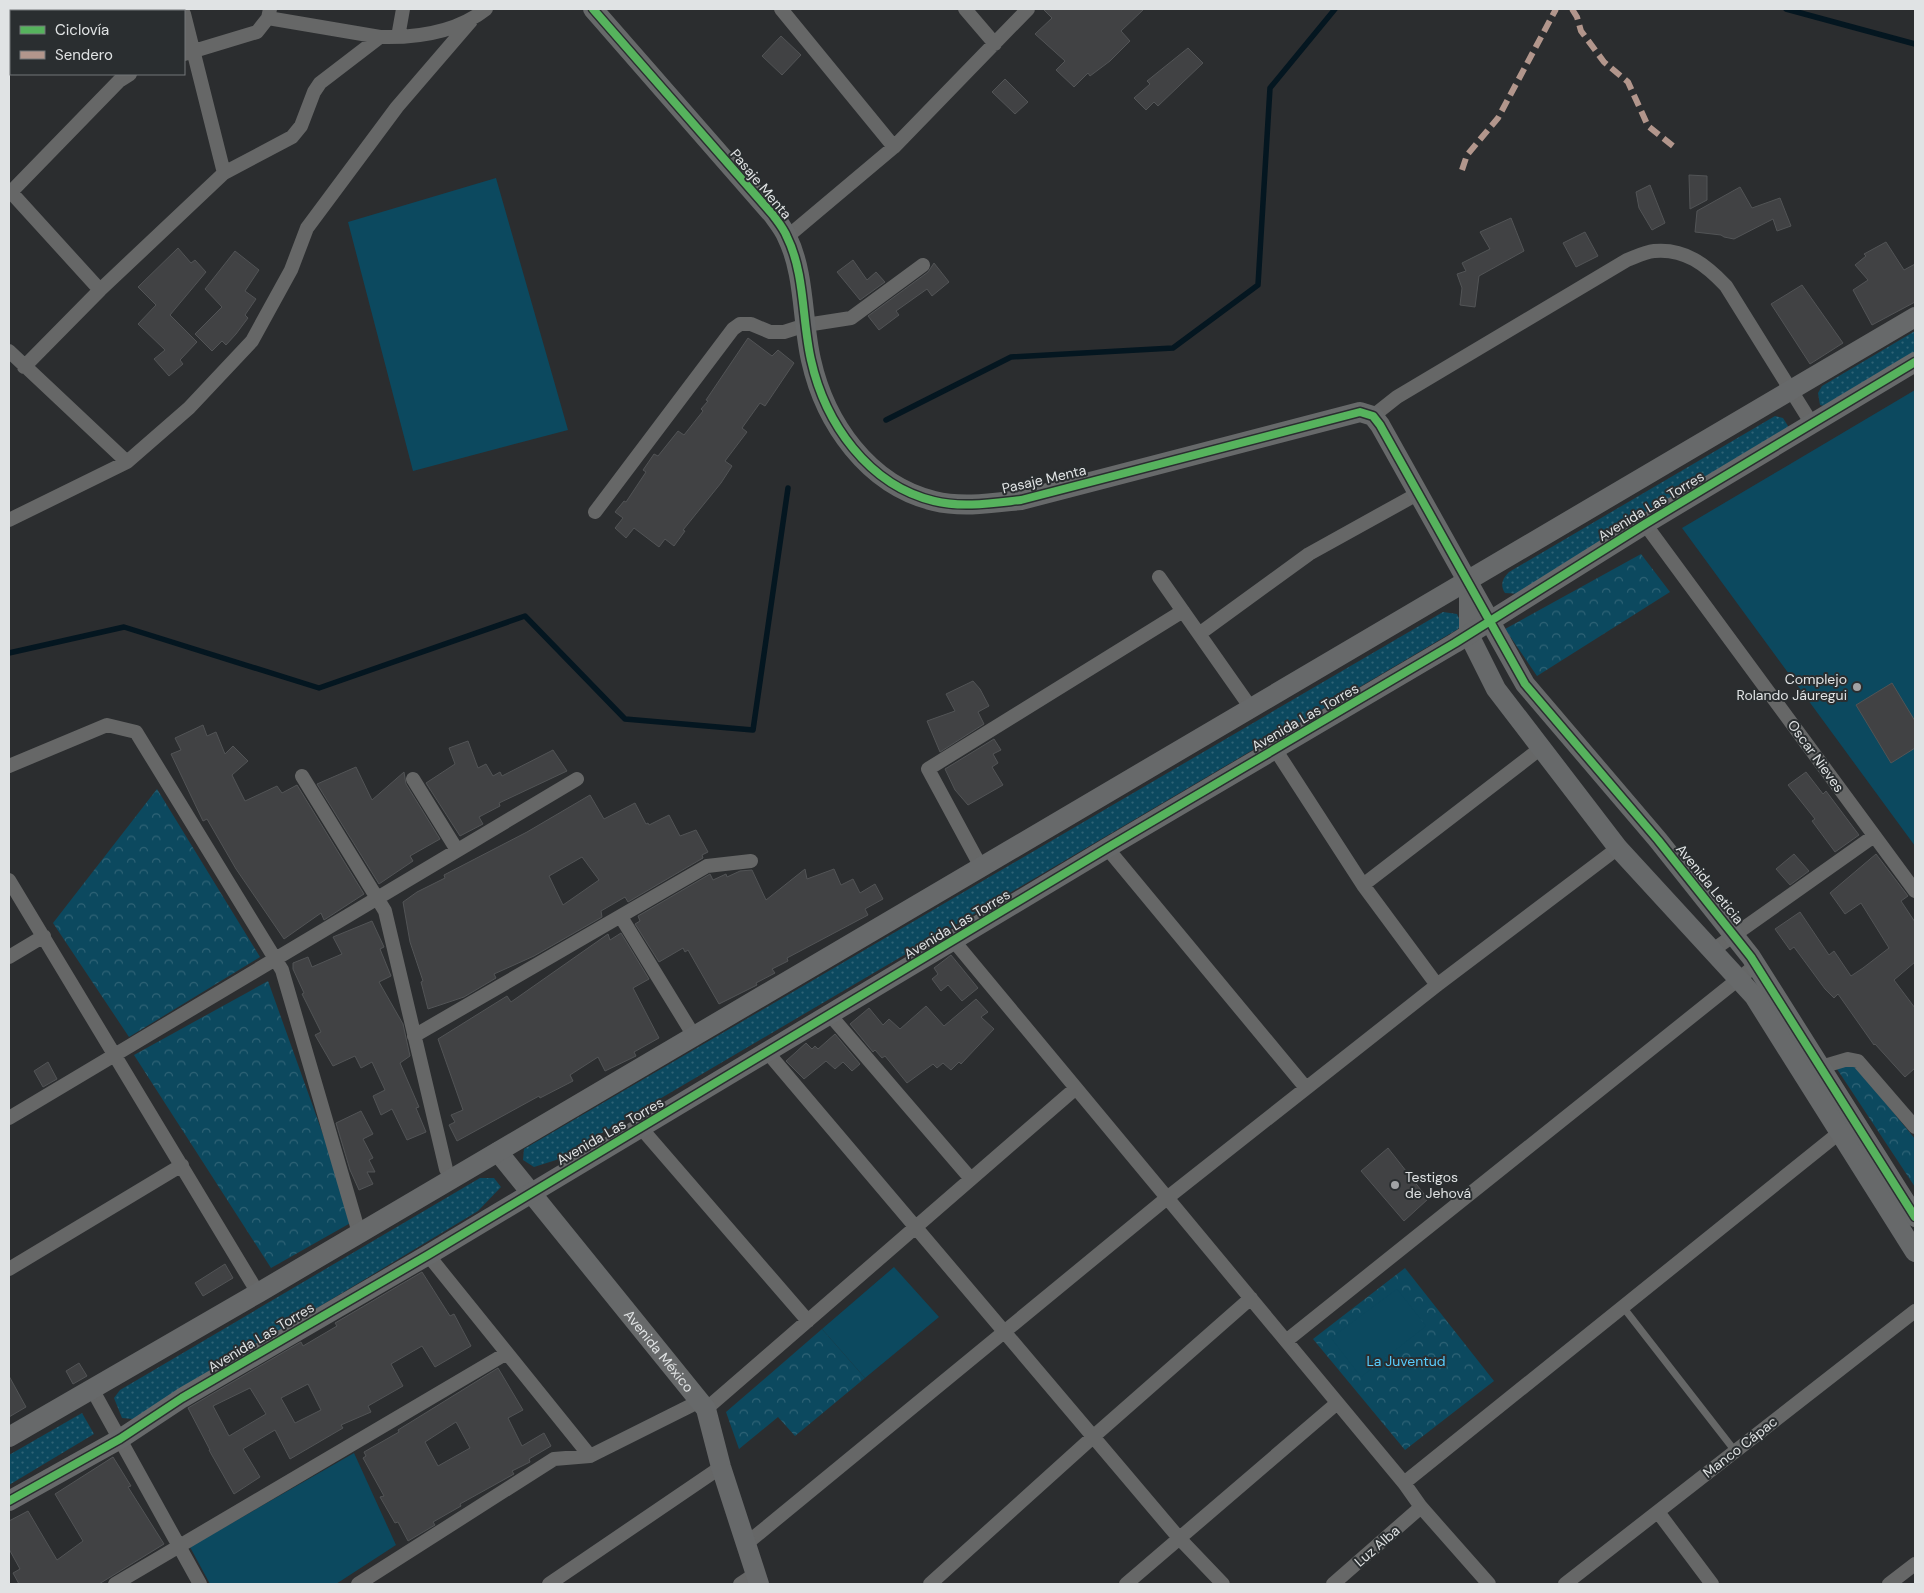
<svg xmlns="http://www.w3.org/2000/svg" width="1924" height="1593" viewBox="0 0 1924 1593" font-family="'DM Sans',sans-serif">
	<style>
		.grass { fill: url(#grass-dots) }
		.park { fill: url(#park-crowns) }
		.pitch { fill: #0c495f }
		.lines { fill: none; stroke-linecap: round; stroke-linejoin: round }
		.stream { stroke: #041620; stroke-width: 5.5 }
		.building { fill: #414244; stroke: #525456; fill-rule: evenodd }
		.lane { stroke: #666767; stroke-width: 7 }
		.street { stroke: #666767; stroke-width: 14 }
		.secondary { stroke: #67696a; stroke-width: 20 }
		.quiet { stroke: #b2968c; stroke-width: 6; stroke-dasharray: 12 6; stroke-linecap: butt }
		.cycleway-casing { stroke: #2a2e30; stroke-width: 11 }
		.cycleway { stroke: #56b35d; stroke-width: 8 }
		.poi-dot { fill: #a1a3a5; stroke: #2a2e30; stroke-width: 2 }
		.labels { text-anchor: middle; stroke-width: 4; stroke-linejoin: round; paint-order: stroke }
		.street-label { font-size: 14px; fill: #e0e3e4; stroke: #2a2e30 }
		.poi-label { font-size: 14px; fill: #e0e3e4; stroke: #2a2e30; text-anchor: end }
		.park-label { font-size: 14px; fill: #58cdfe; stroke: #2a2e30 }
	</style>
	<defs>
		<pattern id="grass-dots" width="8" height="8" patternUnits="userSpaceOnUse" patternTransform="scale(1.25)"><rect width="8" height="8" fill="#0c495f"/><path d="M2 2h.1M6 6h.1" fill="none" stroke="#2f6376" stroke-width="1.8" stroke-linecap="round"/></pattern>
		<pattern id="park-crowns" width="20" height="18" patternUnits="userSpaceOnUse" patternTransform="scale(1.25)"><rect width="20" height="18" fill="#0c495f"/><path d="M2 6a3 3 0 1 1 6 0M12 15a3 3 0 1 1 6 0" fill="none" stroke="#2f6376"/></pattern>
	</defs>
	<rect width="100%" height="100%" fill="#2b2d2f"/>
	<path class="grass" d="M 1915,331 L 1915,356 L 1827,407 L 1820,405 L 1818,393 L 1822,386 Z
		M 1775,416 L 1783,418 L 1788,426 L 1786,432 L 1520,594 L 1505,593 C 1500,585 1502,579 1509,572 Z
		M 1443,612 L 1457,614 L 1461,623 L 1458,629 L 556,1160 L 534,1167 L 523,1160 L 524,1149 Z
		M 480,1178 L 494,1178 L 501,1187 L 478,1211 L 133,1419 L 122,1418 L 114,1398 L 120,1390 Z
		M 82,1413 L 94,1434 L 9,1485 L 9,1455 Z"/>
	<path class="park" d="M 1641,554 L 1670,592 L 1537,676 L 1505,629 Z
		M 157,789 L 260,957 L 129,1037 L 53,923 Z
		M 268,981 L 354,1221 L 271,1268 L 134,1055 Z
		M 1853,1063 L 1915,1139 L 1915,1187 L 1837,1069 Z
		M 1405,1268 L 1494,1381 L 1405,1450 L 1313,1339 Z
		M 822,1329 L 865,1378 L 795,1436 L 778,1417 L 739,1449 L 726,1412 Z"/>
	<path class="pitch" d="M 496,178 L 568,430 L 413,471 L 348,222 Z
		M 1915,390 L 1915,846 L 1682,528 Z
		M 894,1267 L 939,1317 L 865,1378 L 822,1329 Z
		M 1397,1289 L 1426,1326 L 1361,1377 L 1331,1338 Z
		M 354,1453 L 396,1545 L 336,1584 L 210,1584 L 190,1547 Z"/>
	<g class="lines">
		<path class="stream" d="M 1786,9 L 1915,44
			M 886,420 L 1011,357 L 1173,348 L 1258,285 L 1270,88 L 1335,9
			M 9,653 L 124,627 L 319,688 L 525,616 L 625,719 L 753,730 L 788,488"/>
	</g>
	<path class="building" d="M 1043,9 L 1144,9 L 1121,31 L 1130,41 L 1110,61 L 1090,76 L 1088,73 L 1074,87 L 1056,70 L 1065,61 L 1035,34 L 1052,18 Z
		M 781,36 L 801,55 L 782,75 L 762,56 Z
		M 1188,48 L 1203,63 L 1158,106 L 1154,102 L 1146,110 L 1134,98 L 1150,84 L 1147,81 Z
		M 1005,79 L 1028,102 L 1015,114 L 992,92 Z
		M 1689,175 L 1707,176 L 1707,200 L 1690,209 Z
		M 1650,185 L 1665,223 L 1652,230 L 1639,208 L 1636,192 Z
		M 1740,187 L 1752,208 L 1780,198 L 1791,226 L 1777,231 L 1773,219 L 1734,239 L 1724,237 L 1721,235 L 1695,232 L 1697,211 Z
		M 1511,218 L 1524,251 L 1479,276 L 1475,307 L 1460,305 L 1462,288 L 1457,274 L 1466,271 L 1462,263 L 1490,249 L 1480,232 Z
		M 1585,232 L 1598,256 L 1576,267 L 1563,243 Z
		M 1886,242 L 1904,270 L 1915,264 L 1915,302 L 1872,325 L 1853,290 L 1868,280 L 1855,265 L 1866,256 L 1864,254 Z
		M 178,248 L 191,263 L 195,260 L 206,272 L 170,315 L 197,342 L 180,360 L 183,364 L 169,376 L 154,359 L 165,350 L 138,324 L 156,305 L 138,287 Z
		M 235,251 L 259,270 L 245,291 L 256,299 L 245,315 L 248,318 L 236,334 L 226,345 L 222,341 L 212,351 L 195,334 L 222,307 L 205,289 Z
		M 853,260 L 867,280 L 876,272 L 885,282 L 860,300 L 837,272 Z
		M 934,263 L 949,282 L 932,296 L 927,289 L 896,311 L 899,315 L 879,330 L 868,316 L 928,272 Z
		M 1802,285 L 1843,343 L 1810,364 L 1771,304 Z
		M 748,338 L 772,356 L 778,350 L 794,363 L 765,406 L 760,403 L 742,428 L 747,432 L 725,461 L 732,466 L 721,483 L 683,530 L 685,531 L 674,546 L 665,539 L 659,547 L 634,528 L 626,538 L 615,528 L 623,518 L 615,512 L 624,501 L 626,502 L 646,472 L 643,470 L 654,454 L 658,456 L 678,431 L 684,435 L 703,411 L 701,409 L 708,401 L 706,400 Z
		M 973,681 L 980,689 L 989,706 L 978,712 L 984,724 L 940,752 L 927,721 L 955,711 L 946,694 Z
		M 1892,683 L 1915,721 L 1915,748 L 1891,763 L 1856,705 Z
		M 203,725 L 207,736 L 216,732 L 225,754 L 233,746 L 248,761 L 232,775 L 245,801 L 277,786 L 282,793 L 297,785 L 364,894 L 324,920 L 321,913 L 284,939 L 236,869 L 207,819 L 203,821 L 171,754 L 181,750 L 175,738 Z
		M 994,739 L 1001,750 L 993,754 L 998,763 L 992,767 L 1003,785 L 968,805 L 955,790 L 945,769 Z
		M 468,741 L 478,768 L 486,764 L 493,776 L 500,772 L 502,776 L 553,750 L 567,771 L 499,803 L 500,806 L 479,817 L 483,824 L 460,836 L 426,783 L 455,764 L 449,748 Z
		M 356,767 L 372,800 L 404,772 L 406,784 L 440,839 L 410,856 L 413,861 L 379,884 L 317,784 Z
		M 1806,772 L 1823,794 L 1826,791 L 1859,835 L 1835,852 L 1812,821 L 1815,819 L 1788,785 Z
		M 590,795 L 604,819 L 635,803 L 646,824 L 648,823 L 649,825 L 669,815 L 680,836 L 696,830 L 708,852 L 702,855 L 703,858 L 628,902 L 625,897 L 601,911 L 602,917 L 534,956 L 494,974 L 496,978 L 464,997 L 428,1009 L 421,982 L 423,981 L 410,942 L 403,902 L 417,892 L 445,878 L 444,875 L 527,832 ZM 582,857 L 599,880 L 563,905 L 549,876 Z
		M 1794,854 L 1809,871 L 1790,885 L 1776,869 Z
		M 1876,854 L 1908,896 L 1901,901 L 1915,922 L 1915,962 L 1894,980 L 1915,1008 L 1915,1068 L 1905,1077 L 1875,1044 L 1874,1045 L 1838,994 L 1834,998 L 1825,989 L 1794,947 L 1790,950 L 1775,929 L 1800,912 L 1829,955 L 1834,951 L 1851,976 L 1863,968 L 1889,948 L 1861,903 L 1845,914 L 1830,893 Z
		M 805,869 L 807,879 L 834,869 L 841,885 L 853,879 L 860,893 L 875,884 L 883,899 L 865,909 L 868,915 L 787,958 L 788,961 L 772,969 L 775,973 L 756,983 L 757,985 L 719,1004 L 688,950 L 685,952 L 683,948 L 659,962 L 635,924 L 640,921 L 638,916 L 710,874 L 713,880 L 726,874 L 727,877 L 740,871 L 752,870 L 766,900 Z
		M 372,921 L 384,947 L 380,949 L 391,976 L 379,982 L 403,1024 L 410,1056 L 400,1063 L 419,1107 L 416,1108 L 426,1132 L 407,1140 L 392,1109 L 381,1115 L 373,1096 L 385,1090 L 372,1062 L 361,1068 L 355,1056 L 333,1066 L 315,1035 L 321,1032 L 302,994 L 304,993 L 293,969 L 293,963 L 308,957 L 312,967 L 342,954 L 333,937 Z
		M 621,933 L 649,979 L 633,988 L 659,1038 L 634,1052 L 636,1056 L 605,1071 L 598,1057 L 570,1075 L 573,1081 L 540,1098 L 539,1096 L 457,1141 L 449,1125 L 455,1122 L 451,1115 L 463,1110 L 438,1039 L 507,996 L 511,1002 L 608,934 L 610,940 Z
		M 951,955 L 978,988 L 962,1001 L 948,985 L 941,991 L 932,979 L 938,974 L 934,968 Z
		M 976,999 L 988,1012 L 981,1017 L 994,1029 L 961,1064 L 959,1062 L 951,1070 L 943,1063 L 937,1068 L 933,1064 L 907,1083 L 885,1056 L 882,1058 L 875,1050 L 873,1052 L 850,1024 L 869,1008 L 883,1025 L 889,1019 L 900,1029 L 926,1006 L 944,1026 Z
		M 835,1034 L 860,1064 L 852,1071 L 843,1062 L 835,1069 L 826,1061 L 804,1079 L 786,1061 L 806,1043 L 812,1049 L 815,1046 L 818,1049 Z
		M 48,1062 L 57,1079 L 43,1087 L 34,1071 Z
		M 361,1111 L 373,1134 L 363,1139 L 373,1158 L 369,1160 L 375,1172 L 367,1172 L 373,1184 L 359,1190 L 350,1170 L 336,1123 Z
		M 1388,1148 L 1428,1199 L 1404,1221 L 1361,1171 Z
		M 225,1264 L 233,1278 L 203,1296 L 195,1283 Z
		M 422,1272 L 450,1316 L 454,1314 L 471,1346 L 435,1367 L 422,1346 L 391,1364 L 403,1386 L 368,1406 L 371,1412 L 341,1425 L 343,1428 L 290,1459 L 275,1430 L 243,1449 L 260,1477 L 234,1494 L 209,1450 L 210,1450 L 188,1408 L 301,1342 L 303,1346 L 337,1326 L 335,1323 ZM 308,1384 L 321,1410 L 295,1423 L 281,1398 ZM 250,1388 L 266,1414 L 229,1436 L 213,1406 Z
		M 79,1363 L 87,1376 L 73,1384 L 66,1371 Z
		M 498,1368 L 523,1410 L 508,1418 L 522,1446 L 544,1433 L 551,1446 L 529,1459 L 530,1462 L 512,1471 L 514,1474 L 460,1504 L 461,1506 L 433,1522 L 435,1525 L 408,1541 L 398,1522 L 395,1523 L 380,1497 L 384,1496 L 363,1458 L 366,1456 L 364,1452 L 399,1432 L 398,1430 ZM 456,1422 L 470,1448 L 438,1466 L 425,1442 Z
		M 9,1376 L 26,1407 L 9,1417 Z
		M 113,1457 L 131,1486 L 128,1487 L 164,1544 L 99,1584 L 19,1584 L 13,1573 L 20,1569 L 9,1549 L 9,1521 L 28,1511 L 57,1560 L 83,1541 L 55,1494 Z"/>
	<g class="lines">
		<path class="lane" d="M 1623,1307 L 1735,1451"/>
		<path class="street" d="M 781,9 L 894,147
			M 965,9 L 995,44
			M 184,14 L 224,173
			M 268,18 L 380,37 C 416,38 457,32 486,9
			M 398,37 L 403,9
			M 184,54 L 257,32 L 268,18 L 270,9
			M 9,190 L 100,290
			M 11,192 L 119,81 L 130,74
			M 787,237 L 894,147 L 1028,9
			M 9,351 L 127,462
			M 24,367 L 100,290 L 224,173 L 292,137 L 301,126 L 314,92 L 320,83 L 380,37
			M 1373,416 L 1397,397 L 1627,260 C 1635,257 1645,252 1654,251 C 1685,248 1706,265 1726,286 L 1812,424
			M 595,512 L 733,329 L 740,324 L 751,324 L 770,332 L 784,332 L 806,325 L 851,318 L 923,265
			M 9,520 L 127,462 L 189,408 L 252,341 L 291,270 L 307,228 L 397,107 L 471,21
			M 1645,524 L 1915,891
			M 1159,577 L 1251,708
			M 1199,634 L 1309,554 L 1419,493
			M 1275,749 L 1363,885 L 1437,985
			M 9,766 L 107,725 L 136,732 L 282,970 L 359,1233
			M 302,776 L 385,911 L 446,1169 L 452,1179
			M 413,779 L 457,850
			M 1107,848 L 1306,1088
			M 981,867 L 928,769 L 1183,611
			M 9,880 L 258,1293
			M 1363,885 L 1541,748
			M 621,917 L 694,1036
			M 953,940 L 1404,1483 L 1421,1507 L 1489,1584
			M 1713,950 L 1874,836
			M 9,957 L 44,936
			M 830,1015 L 971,1179
			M 414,1036 L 707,866 L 751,861
			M 768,1053 L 1179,1538 L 1223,1584
			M 1821,1067 L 1848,1059 L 1858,1061 L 1915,1127
			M 9,1118 L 577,779
			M 641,1128 L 808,1321
			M 428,1255 L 590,1456
			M 9,1269 L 182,1165
			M 1286,1341 L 1756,965
			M 92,1389 L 200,1584
			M 706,1409 L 1076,1088
			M 1404,1483 L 1839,1133
			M 1658,1512 L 1712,1584
			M 746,1544 L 1167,1198 L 1437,985 L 1618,848
			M 115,1584 L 507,1353
			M 358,1584 L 554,1459 L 590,1456 L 700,1401
			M 549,1584 L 721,1467
			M 740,1584 L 755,1574
			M 930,1584 L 1094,1436 L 1251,1298
			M 1126,1584 L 1336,1404
			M 1333,1584 L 1421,1507
			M 1565,1584 L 1915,1311
			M 1889,1584 L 1915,1564"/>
		<g class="secondary">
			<path d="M 593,9 L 773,215 C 778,222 784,229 787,237 C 805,273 802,321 811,360 C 825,423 868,485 934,501 C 962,508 993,503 1021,500 L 1360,412 L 1373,416 L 1380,425 L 1525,684 L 1658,840 L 1751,957 L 1915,1217"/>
			<path d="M 1469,587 L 1469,635 L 1496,689 L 1618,848 L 1754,996 L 1915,1252"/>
			<path id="s1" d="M 498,1152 L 706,1409 L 721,1467 L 759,1584"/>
			<path d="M 9,1437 L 258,1293 L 1915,317"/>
			<path d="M 9,1501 L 120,1439 L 182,1398 L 428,1255 L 1107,848 L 1455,643 L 1645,524 L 1915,362"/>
		</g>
		<path class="quiet" d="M 1572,9 L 1577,17 L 1581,31 L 1604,62 L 1628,82 L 1648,126 L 1673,146
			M 1462,170 L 1467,155 L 1498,118 L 1556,9"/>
		<g class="cycleway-casing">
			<path id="cycleway" d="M 593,9 L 773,215 C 778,222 784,229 787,237 C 805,273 802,321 811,360 C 825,423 868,485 934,501 C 962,508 993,503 1021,500 L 1360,412 L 1373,416 L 1380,425 L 1525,684 L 1658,840 L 1751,957 L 1915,1217
				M 9,1501 L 120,1439 L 182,1398 L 428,1255 L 1107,848 L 1455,643 L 1645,524 L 1915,362"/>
		</g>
		<use href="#cycleway" class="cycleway"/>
	</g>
	<g class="poi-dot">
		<circle cx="1857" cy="687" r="5"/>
		<circle cx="1395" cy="1185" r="5"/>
	</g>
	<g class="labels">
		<g class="street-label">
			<text transform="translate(761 184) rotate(50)" y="5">Pasaje Menta</text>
			<text transform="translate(1044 479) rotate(-13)" y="5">Pasaje Menta</text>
			<text transform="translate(1651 506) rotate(-31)" y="5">Avenida Las Torres</text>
			<text transform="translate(1305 717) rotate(-30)" y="5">Avenida Las Torres</text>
			<text transform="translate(1816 756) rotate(54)" y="5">Oscar Nieves</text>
			<text transform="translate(1710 884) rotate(51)" y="5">Avenida Leticia</text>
			<text transform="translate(957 924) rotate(-31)" y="5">Avenida Las Torres</text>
			<text transform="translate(610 1131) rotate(-30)" y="5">Avenida Las Torres</text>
			<text transform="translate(261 1337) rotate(-31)" y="5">Avenida Las Torres</text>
			<text dy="5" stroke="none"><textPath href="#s1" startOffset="256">Avenida México</textPath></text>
			<text transform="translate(1740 1447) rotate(-38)" y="5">Manco Cápac</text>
			<text transform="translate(1377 1546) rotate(-41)" y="5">Luz Alba</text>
		</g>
		<g class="poi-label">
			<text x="1847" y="684">Complejo<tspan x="1847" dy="16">Rolando Jáuregui</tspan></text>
			<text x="1405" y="1182" text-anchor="start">Testigos<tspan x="1405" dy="16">de Jehová</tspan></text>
		</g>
		<g class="park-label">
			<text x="1406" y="1366">La Juventud</text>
		</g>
	</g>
	<rect width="1924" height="1593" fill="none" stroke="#e0e3e4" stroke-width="20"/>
	<rect x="10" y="10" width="175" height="65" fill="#2a2e30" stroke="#737678"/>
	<rect x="20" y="26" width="25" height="8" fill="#56b35d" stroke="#737678"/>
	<text x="55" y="35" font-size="15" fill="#e0e3e4">Ciclovía</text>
	<rect x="20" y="51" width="25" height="8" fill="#b2968c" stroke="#737678"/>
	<text x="55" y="60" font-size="15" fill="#e0e3e4">Sendero</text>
</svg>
